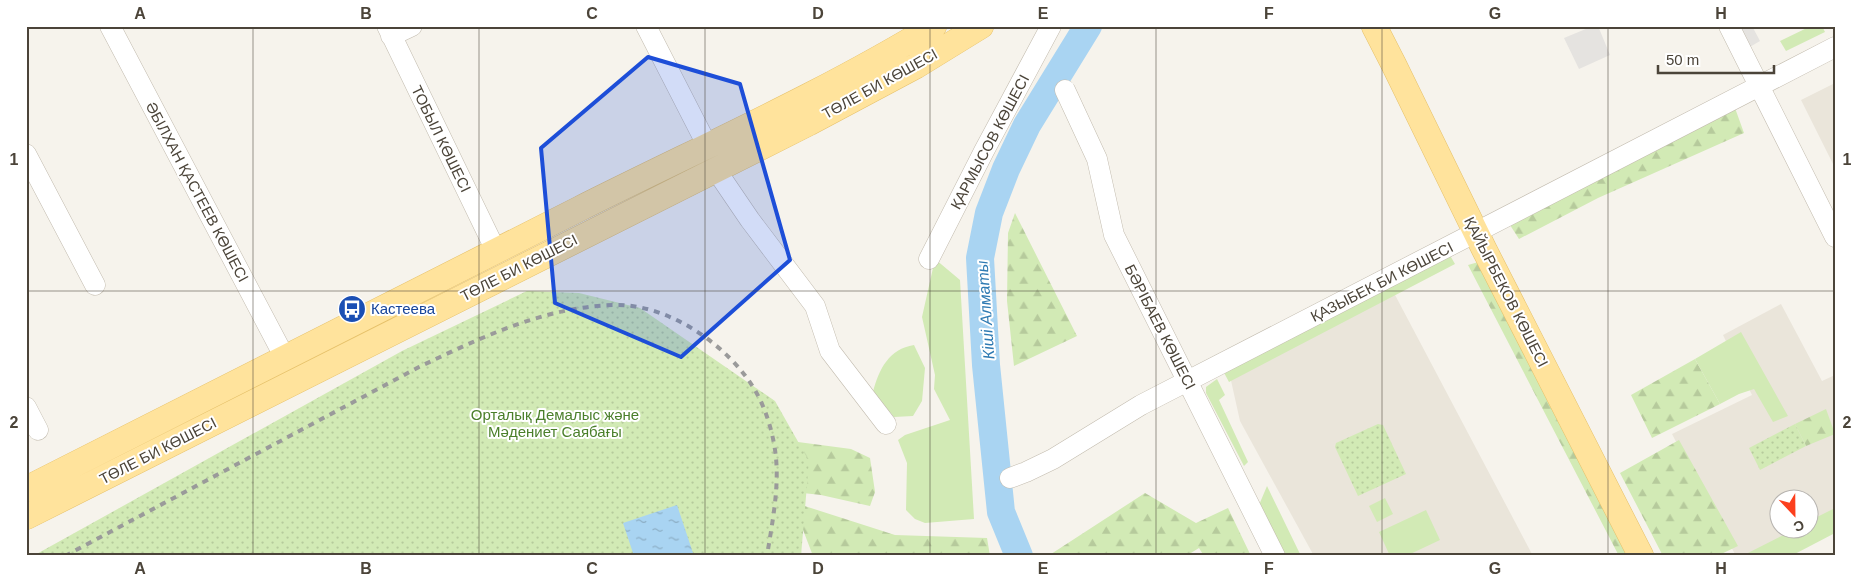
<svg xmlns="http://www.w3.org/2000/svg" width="1861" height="582" viewBox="0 0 1861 582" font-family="Arial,sans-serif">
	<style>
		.residential { fill: #eae5da }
		.grass { fill: #d2eab5 }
		.forest { fill: url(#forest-firs) }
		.park { fill: url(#park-dots) }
		.parking { fill: #e5e3e0 }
		.water { fill: url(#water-ripples) }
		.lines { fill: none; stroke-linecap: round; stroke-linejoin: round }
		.river { stroke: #a9d4f2; stroke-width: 28 }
		.minor-casing { stroke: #c2bbae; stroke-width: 21 }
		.major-casing { stroke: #e6c16a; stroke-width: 26 }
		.minor { stroke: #fff; stroke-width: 20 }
		.major { stroke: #ffe39c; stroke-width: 25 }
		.rail { stroke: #9a9a9a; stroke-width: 4; stroke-dasharray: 6 6; stroke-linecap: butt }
		.marked { fill: #1d4ed8; fill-opacity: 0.2; stroke: #1d4ed8; stroke-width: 4; stroke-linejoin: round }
		.grid { fill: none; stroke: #4b4439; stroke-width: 1; stroke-opacity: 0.55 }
		.labels { text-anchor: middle; stroke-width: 4; stroke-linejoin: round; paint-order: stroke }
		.street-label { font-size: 15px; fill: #4b4439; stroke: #fff }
		.transit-label { font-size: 15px; fill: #164399; stroke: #fff; text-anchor: start }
		.park-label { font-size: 15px; fill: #4a7f2a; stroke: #fff }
		.water-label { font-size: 16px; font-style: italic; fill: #2e7ab2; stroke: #fff }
		.neatline { fill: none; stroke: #4b4439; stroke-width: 2 }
		.grid-label { font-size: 16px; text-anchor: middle; font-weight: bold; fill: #4b4439 }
	</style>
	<defs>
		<pattern id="forest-firs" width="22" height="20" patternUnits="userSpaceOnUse" patternTransform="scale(1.25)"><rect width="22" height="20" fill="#d2eab5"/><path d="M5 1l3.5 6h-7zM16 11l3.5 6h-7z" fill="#b6ca9c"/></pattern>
		<pattern id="park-dots" width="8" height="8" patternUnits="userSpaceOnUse" patternTransform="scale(1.25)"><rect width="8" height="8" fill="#d2eab5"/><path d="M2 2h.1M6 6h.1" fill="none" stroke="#b6ca9c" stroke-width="1.8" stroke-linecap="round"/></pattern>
		<pattern id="water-ripples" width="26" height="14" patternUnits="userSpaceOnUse" patternTransform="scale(1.25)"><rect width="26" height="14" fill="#a9d4f2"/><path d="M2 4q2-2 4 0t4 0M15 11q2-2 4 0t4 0" fill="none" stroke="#8caec5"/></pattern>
	</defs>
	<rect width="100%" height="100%" fill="#f6f3ec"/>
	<path class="residential" d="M 1835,83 L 1835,168 L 1801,100 Z
		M 1394,293 L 1533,556 L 1314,556 L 1240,421 L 1230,376 Z
		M 1781,304 L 1822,381 L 1835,375 L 1835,514 L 1809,528 L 1808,500 L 1778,500 L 1778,530 L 1805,530 L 1753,556 L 1736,556 L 1672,434 L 1752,395 L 1723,335 Z"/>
	<path class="grass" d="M 1811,26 L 1822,26 L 1825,32 L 1786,51 L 1780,41 Z
		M 1448,252 L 1455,264 L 1229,382 L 1222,369 Z
		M 935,259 L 960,280 L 974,519 L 925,523 L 915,519 L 906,510 L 907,463 L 898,440 L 905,435 L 950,420 L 934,389 L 935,375 L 922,317 Z
		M 1741,332 L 1788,416 L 1773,422 L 1754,389 L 1739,394 L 1720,404 L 1695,359 Z
		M 914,345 L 925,368 L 922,401 L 913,416 L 894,417 L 873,392 C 879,369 889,349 914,345 Z
		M 1217,379 L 1225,395 L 1219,400 L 1248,462 L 1244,466 L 1206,393 L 1206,387 Z
		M 1267,486 L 1301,556 L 1284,556 L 1259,505 Z
		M 1385,498 L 1393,514 L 1377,522 L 1369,506 Z
		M 1835,508 L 1835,533 L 1791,556 L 1742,556 L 1793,530 L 1808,530 L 1809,521 Z
		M 1426,510 L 1440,540 L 1406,556 L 1390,556 L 1379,532 Z"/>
	<path class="forest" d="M 1735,108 L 1744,133 L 1598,198 L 1519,239 L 1510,225 Z
		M 1015,213 L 1077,336 L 1014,366 L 1007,301 L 1008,233 Z
		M 1482,261 L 1633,556 L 1619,556 L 1468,265 Z
		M 1695,359 L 1720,404 L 1652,438 L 1631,395 Z
		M 1826,409 L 1835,434 L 1806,446 L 1795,424 Z
		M 1679,440 L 1738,546 L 1717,556 L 1663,556 L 1620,473 Z
		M 798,442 L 851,449 L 870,458 L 875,492 L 870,506 L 821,495 L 794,492 L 791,464 Z
		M 1145,493 L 1196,523 L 1228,508 L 1251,556 L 1204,556 L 1199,548 L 1186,556 L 1048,556 Z
		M 786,500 L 895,535 L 987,538 L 990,556 L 813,556 L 800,522 Z"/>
	<path class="park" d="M 527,291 L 579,293 L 640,308 L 775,401 L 809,461 L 801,556 L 33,556 L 402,351 Z
		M 1378,424 L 1383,425 L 1406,474 L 1358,496 L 1335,447 L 1336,443 Z
		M 1795,424 L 1806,446 L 1760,470 L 1749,448 Z"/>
	<path class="parking" d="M 1593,26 L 1598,26 L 1610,55 L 1579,69 L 1564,38 Z
		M 1736,26 L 1752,26 L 1760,41 L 1748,48 Z"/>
	<path class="water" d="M 677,505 L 694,556 L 634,556 L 623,523 Z"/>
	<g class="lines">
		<path class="river" d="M 1019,556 L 1001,512 L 986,365 L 980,258 L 989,213 L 1006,169 L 1027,125 L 1088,26"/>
		<g class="minor-casing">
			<path id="minor" d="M 110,26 L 285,358
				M 387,26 L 496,251
				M 646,26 L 707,145
				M 1729,26 L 1835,237
				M 391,36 L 412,26
				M 1065,90 L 1097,159 L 1114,235 L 1275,556
				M 26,154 L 95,285
				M 716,170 L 750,220 L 815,306 L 830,351 L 886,424
				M 929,259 L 984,151 L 1051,26
				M 26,407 L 38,430
				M 1010,478 L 1026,472 L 1053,459 L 1141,405 L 1835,47"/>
		</g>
		<g class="major-casing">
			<path id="major" d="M 1374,26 L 1394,65 L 1484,249 L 1641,556
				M 26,489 C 211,396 395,302 579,209 C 698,149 821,95 934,26
				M 26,517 L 809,123 L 916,66 L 981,26"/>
		</g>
		<use href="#minor" class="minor"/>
		<use href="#major" class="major"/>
		<path class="rail" d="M 65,556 L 419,367 C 480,338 544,307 613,305 C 668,303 730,346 756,392 C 767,411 774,437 776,458 C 779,490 772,524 767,556"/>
	</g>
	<path class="marked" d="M 648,57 L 740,84 L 790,260 L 681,357 L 555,303 L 541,148 Z"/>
	<path class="grid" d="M 253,26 L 253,556M 479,26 L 479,556M 705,26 L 705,556M 930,26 L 930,556M 1156,26 L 1156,556M 1382,26 L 1382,556M 1608,26 L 1608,556M 26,291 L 1835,291"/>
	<defs>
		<g id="bus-disc" transform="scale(1.4375)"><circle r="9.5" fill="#1a4fb4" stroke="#fff"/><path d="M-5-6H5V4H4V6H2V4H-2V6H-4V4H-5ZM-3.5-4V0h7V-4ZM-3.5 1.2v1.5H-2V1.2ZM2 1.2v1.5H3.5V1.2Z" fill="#fff"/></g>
	</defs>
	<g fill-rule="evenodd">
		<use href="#bus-disc" x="352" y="309"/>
	</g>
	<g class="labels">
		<g class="street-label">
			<text transform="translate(880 84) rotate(-29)" y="5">ТӨЛЕ БИ КӨШЕСІ</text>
			<text transform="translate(441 139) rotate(64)" y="5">ТОБЫЛ КӨШЕСІ</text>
			<text transform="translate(990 142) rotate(-62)" y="5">ҚАРМЫСОВ КӨШЕСІ</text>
			<text transform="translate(197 192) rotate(62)" y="5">ӘБІЛХАН ҚАСТЕЕВ КӨШЕСІ</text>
			<text transform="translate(519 268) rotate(-27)" y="5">ТӨЛЕ БИ КӨШЕСІ</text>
			<text transform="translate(1382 282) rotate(-27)" y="5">ҚАЗЫБЕК БИ КӨШЕСІ</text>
			<text transform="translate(1506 292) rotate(63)" y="5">ҚАЙЫРБЕКОВ КӨШЕСІ</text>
			<text transform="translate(1160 327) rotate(63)" y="5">БӘРІБАЕВ КӨШЕСІ</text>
			<text transform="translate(158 451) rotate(-27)" y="5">ТӨЛЕ БИ КӨШЕСІ</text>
		</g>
		<g class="transit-label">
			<text x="371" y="314">Кастеева</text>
		</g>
		<g class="park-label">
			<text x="555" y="420">Орталық Демалыс және<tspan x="555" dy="17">Мәдениет Саябағы</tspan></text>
		</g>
		<g class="water-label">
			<text transform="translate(985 310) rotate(-94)" y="6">Кіші Алматы</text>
		</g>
	</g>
	<rect width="1861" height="582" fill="none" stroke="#ffffff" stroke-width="55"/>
	<g transform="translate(1794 514) rotate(158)"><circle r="24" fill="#ffffff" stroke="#b7b4b0"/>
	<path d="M0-4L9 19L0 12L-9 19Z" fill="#fc3f1d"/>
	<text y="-8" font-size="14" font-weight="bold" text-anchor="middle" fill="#4b4439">С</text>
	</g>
	<path d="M1658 65v8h116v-8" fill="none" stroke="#4b4439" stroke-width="2.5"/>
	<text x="1666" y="65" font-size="15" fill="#4b4439" stroke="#ffffff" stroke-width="4" paint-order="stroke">50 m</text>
	<rect x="28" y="28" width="1806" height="526" class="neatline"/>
	<g class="grid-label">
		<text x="140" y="19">A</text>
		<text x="366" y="19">B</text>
		<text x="592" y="19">C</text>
		<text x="818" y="19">D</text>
		<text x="1043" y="19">E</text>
		<text x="1269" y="19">F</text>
		<text x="1495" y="19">G</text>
		<text x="1721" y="19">H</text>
		<text x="14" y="165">1</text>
		<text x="1847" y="165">1</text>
		<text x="14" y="428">2</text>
		<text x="1847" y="428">2</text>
		<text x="140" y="574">A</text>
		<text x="366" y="574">B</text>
		<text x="592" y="574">C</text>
		<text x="818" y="574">D</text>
		<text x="1043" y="574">E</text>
		<text x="1269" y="574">F</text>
		<text x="1495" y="574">G</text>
		<text x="1721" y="574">H</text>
	</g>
</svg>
